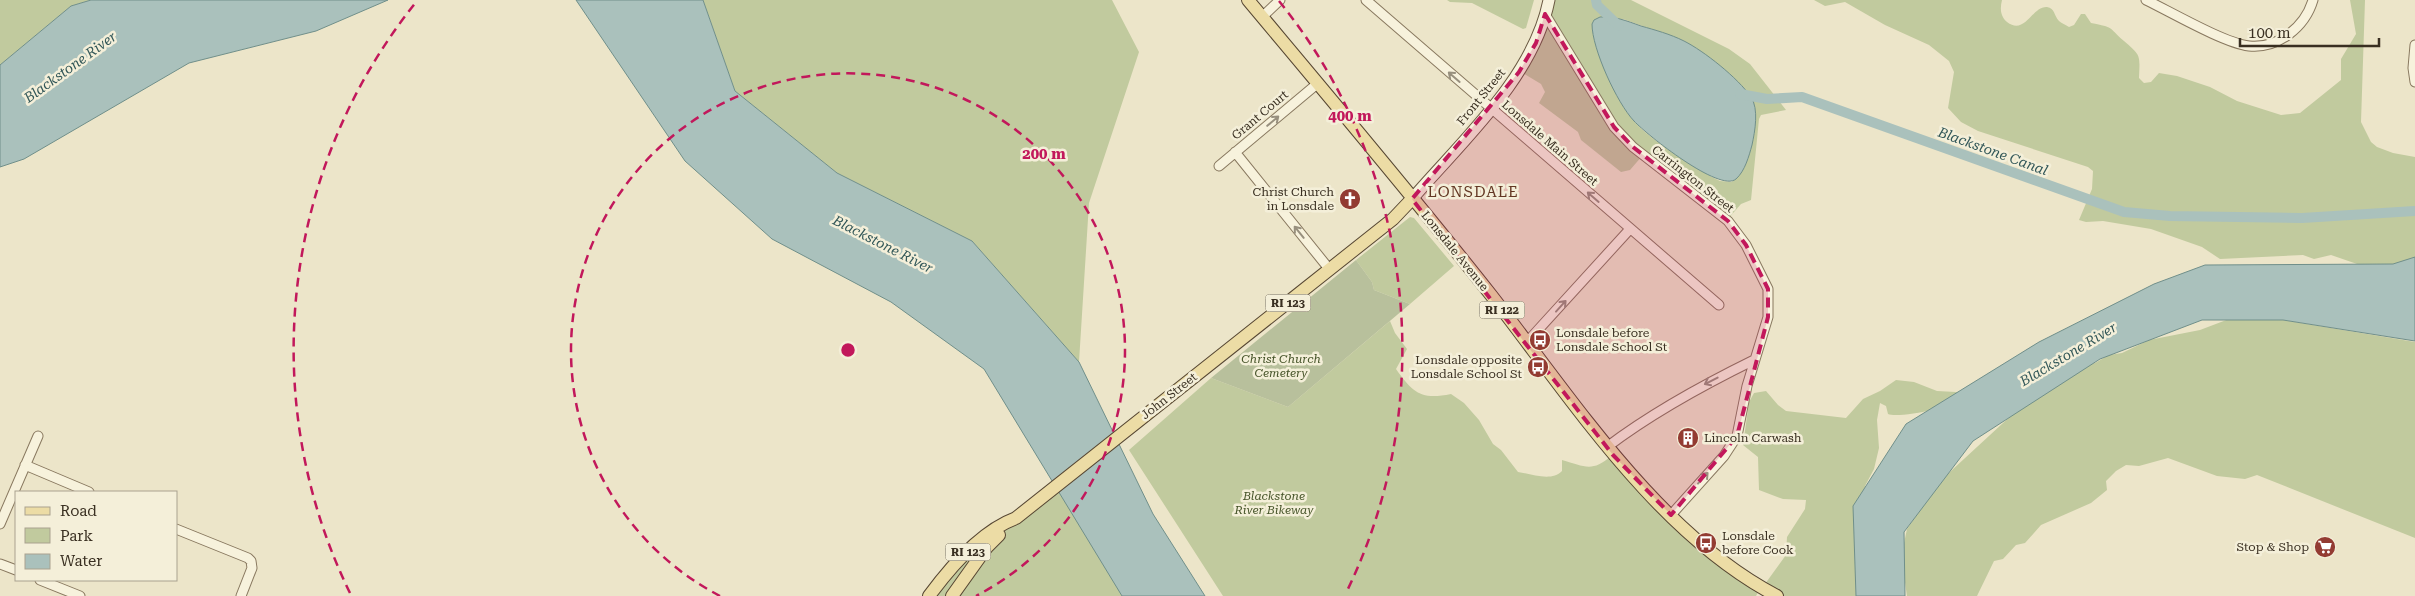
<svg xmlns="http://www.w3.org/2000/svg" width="2415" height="596" viewBox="0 0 2415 596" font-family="'Roboto Serif',serif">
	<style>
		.green { fill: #c1ca9e; fill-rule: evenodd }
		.cemetery { fill: #b8c09c }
		.water { fill: #aac1bc; stroke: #708f8a }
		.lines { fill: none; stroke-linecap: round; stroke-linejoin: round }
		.canal { stroke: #aac1bc; stroke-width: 10 }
		.street-casing { stroke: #88785f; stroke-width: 11 }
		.secondary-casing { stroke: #6a5942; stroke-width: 13 }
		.primary-casing { stroke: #564632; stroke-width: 14 }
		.street { stroke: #f7f2dc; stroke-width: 9 }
		.secondary { stroke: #f7f2dc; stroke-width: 11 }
		.primary { stroke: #ecdca5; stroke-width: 12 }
		.oneway { stroke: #98907e }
		.marked { fill: #c2185b; fill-opacity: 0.2; stroke: #c2185b; stroke-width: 4; stroke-dasharray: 10 6; stroke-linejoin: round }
		.ring { fill: none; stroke: #c2185b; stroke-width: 2.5; stroke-dasharray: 9 6 }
		.labels { text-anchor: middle; stroke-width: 5; stroke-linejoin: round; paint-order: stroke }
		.shield { fill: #f4efd9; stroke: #716958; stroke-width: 1 }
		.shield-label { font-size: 11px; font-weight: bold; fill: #392f21 }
		.street-label { font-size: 12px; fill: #392f21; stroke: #f4efd9 }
		.poi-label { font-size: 12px; fill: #392f21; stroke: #f4efd9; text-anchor: end }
		.park-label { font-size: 12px; font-style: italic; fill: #465429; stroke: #f4efd9 }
		.water-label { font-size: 14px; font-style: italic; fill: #325758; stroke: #f4efd9 }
		.quarter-label { font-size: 15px; letter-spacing: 1px; fill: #633723; stroke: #f4efd9 }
		.centre { fill: #c2185b; stroke: #f4efd9; stroke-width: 2.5 }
		.ring-label { font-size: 15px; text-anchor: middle; font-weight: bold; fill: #c2185b; stroke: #f4efd9; stroke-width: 5; stroke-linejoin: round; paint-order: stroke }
	</style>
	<rect width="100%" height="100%" fill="#ece5c9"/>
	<path class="green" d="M 0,0 L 91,0 L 71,6 L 0,65 Z
		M 703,0 L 1112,0 L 1139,52 L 1089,203 L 1079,362 L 972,241 L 837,173 L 735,91 Z
		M 1447,0 L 1534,0 L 1526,28 L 1523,29 L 1472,3 L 1450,2 Z
		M 1546,0 L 1631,0 L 1729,49 L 1750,64 L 1786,110 L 1761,115 L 1759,119 L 1751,200 L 1741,204 L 1727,220 L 1643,155 L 1630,170 L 1621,172 L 1581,140 L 1578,132 L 1539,103 L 1545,92 L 1541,84 L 1518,70 ZM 1623,19 L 1684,41 L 1724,70 L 1751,97 L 1755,109 L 1754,137 L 1732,182 L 1720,181 L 1710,176 C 1688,161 1649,140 1633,120 C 1613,94 1601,60 1592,29 Z
		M 1814,0 L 2002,0 C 2000,8 2000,16 2007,22 C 2025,36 2032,6 2047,7 C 2055,8 2054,16 2059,21 C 2061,23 2066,25 2069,27 L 2074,25 L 2081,14 L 2085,14 L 2091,23 C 2115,28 2107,26 2124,41 C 2141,56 2140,54 2139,78 L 2144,83 L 2151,82 L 2159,73 L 2177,76 L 2210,87 L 2237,101 L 2281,115 L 2300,113 L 2341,80 L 2341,59 L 2356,34 L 2350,0 L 2365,0 L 2361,122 L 2371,142 L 2377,147 L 2393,153 L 2415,157 L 2415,264 L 2360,265 L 2331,255 L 2314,259 L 2303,255 L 2220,259 L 2202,247 L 2151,229 L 2103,221 L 2086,222 L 2079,220 L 2092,189 L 2093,171 L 2088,167 L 1978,131 L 1961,122 L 1948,108 L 1954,72 L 1949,61 L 1929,45 L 1885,25 L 1845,2 L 1825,6 Z
		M 1410,217 L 1414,218 L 1454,266 L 1410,304 L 1374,290 L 1372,282 L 1356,260 Z
		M 2259,316 L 2415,342 L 2415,538 L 2257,475 L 2245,479 L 2217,476 L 2168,458 L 2139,466 L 2126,465 L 2116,471 L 2106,481 L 2107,490 L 2091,503 L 2041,525 L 2025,543 L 2016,545 L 2003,559 L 1994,561 L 1977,596 L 1907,596 L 1903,569 L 1904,543 L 1907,529 L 1939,482 L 2028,400 L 2086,364 L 2095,363 L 2109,355 L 2122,353 L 2149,340 L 2200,330 L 2229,319 Z
		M 1390,321 L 1395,333 L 1407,349 L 1396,369 C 1413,393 1421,400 1451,394 L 1464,403 L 1479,420 L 1493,444 L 1501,450 L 1518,472 C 1533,474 1551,482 1562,471 L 1562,460 C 1584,466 1592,473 1611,456 L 1635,481 L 1761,587 L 1756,596 L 1223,596 L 1129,450 L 1211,378 L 1288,407 Z
		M 1896,380 L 1914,382 L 1937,391 L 1975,393 C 1972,395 1969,399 1966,400 C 1955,406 1898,419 1888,414 L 1886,406 L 1880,403 L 1877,420 L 1879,448 L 1874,469 L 1865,486 L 1857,596 L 1778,596 L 1765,584 L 1786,555 L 1787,537 L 1805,509 L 1806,500 L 1783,499 L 1759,490 L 1758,457 L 1743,445 L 1749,402 L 1754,393 L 1766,391 L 1778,405 L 1786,411 L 1846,418 L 1863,399 L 1880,391 Z
		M 1055,486 L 1129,596 L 932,596 L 961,560 Z"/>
	<path class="cemetery" d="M 1356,260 L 1372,282 L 1374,290 L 1410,304 L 1288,407 L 1211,378 Z"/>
	<path class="water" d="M 91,0 L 388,0 L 316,31 L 189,63 L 24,159 L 0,167 L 0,65 L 71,6 Z
		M 576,0 L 703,0 L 735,91 L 837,173 L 972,241 L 1079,362 L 1153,514 L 1205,596 L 1122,596 L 984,369 L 891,302 L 772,239 L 685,161 Z
		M 1600,17 C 1615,16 1627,21 1641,26 C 1655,30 1670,34 1684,41 C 1704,51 1738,78 1751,97 C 1759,109 1755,131 1752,145 C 1749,156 1745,171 1736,179 C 1720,193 1647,135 1634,121 C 1617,103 1592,49 1592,24 L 1594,20 Z
		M 2415,257 L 2415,341 L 2283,320 L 2202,320 L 2100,359 L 1973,441 L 1904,532 L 1905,596 L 1856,596 L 1853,506 L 1906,424 L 2039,342 L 2154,284 L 2205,265 L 2393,264 Z"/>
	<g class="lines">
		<path class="canal" d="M 1596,0 L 1597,5 L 1619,26
			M 1740,94 L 1767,99 L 1802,97 L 2124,212 L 2170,216 L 2302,218 L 2415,211"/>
		<g class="street-casing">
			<path id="street" d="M 1366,0 L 1719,305
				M 2146,0 C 2171,12 2224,43 2249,46 C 2278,49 2305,27 2313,0
				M 1545,14 L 1614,127 L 1633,147 L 1728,221 L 1746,245 L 1768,289 L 1768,317 L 1747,386 L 1737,436 L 1724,456 L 1671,515
				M 1262,17 L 1280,0
				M 2415,45 L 2413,68 L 2415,82
				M 1235,152 L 1330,270
				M 1219,166 L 1317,84
				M 1527,342 L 1630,229
				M 1607,447 C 1653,412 1703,385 1754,360
				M 25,465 L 89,492
				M 0,524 L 38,436
				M 176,529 L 248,558 L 251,561 L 252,568 L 241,596
				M 0,564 L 16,570
				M 40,580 L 80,596"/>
		</g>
		<g class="secondary-casing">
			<path id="secondary" d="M 1412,199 C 1462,141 1534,77 1549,0"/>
		</g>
		<g class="primary-casing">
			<path id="primary" d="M 1248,0 C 1330,98 1412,195 1491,295 C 1572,399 1658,534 1777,596
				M 929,596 C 951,566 981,531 1016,518 L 1393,219 L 1412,199
				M 952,596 L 987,547 L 999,535"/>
		</g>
		<use href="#street" class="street"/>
		<use href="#secondary" class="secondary"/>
		<use href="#primary" class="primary"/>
	</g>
	<defs><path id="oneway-shaft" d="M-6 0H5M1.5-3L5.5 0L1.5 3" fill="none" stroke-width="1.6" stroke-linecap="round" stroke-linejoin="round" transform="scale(1.25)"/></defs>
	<g class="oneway">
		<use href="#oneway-shaft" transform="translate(1454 77) rotate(-139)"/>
		<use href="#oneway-shaft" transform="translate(1273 121) rotate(-40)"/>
		<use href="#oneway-shaft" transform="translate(1593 197) rotate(-139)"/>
		<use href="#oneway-shaft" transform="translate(1299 232) rotate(-129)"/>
		<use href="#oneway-shaft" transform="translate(1561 306) rotate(-48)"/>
		<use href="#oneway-shaft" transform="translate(1711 381) rotate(153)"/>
		<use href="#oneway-shaft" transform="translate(1703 478) rotate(-48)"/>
	</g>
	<path class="marked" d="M 1545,14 L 1614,127 L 1633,147 L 1728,221 L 1746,245 L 1768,289 L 1768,317 L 1737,436 L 1671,515 L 1613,455 L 1412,199 L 1519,72 L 1536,43 Z"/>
	<g class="ring">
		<path d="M720 596A277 277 0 1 1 976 596"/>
		<path d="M350 593A554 554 0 0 1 417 1M1279 1A554 554 0 0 1 1346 593"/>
	</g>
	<defs>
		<g id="church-disc" transform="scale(1.125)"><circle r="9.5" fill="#933b32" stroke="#f4efd9"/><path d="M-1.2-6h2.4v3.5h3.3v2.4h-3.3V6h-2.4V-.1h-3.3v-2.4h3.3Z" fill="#fff"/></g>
		<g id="bus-disc" transform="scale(1.125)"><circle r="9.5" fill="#933b32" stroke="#f4efd9"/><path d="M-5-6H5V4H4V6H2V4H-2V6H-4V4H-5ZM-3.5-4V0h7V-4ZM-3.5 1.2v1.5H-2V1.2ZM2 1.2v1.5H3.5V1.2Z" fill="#fff"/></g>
		<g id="building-disc" transform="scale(1.125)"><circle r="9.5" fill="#933b32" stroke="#f4efd9"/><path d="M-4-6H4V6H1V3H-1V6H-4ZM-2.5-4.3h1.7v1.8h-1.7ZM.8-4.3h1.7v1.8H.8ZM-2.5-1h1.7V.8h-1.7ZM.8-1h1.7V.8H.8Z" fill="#fff"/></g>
		<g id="supermarket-disc" transform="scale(1.125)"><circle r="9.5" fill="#933b32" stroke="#f4efd9"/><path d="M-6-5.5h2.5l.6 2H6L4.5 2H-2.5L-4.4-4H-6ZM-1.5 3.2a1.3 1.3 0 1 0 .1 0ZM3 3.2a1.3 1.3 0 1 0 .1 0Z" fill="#fff"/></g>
	</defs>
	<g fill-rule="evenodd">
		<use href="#church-disc" x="1350" y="199"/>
		<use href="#bus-disc" x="1540" y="340"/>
		<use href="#bus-disc" x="1538" y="367"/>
		<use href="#building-disc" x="1688" y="438"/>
		<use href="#bus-disc" x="1706" y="543"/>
		<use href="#supermarket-disc" x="2325" y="547"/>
	</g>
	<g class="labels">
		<g class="shield">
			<rect x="1265.5" y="294.5" width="45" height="17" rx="4"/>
			<rect x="1479.5" y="301.5" width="45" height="17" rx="4"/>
			<rect x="945.5" y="543.5" width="45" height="17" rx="4"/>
		</g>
		<g class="shield-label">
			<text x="1288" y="307">RI 123</text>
			<text x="1502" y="314">RI 122</text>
			<text x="968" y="556">RI 123</text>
		</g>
		<g class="street-label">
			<text transform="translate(1481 97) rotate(-51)" y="4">Front Street</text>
			<text transform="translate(1260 115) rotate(-40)" y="4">Grant Court</text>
			<text transform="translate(1550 143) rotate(41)" y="4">Lonsdale Main Street</text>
			<text transform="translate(1693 179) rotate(38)" y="4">Carrington Street</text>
			<text transform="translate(1455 251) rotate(51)" y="4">Lonsdale Avenue</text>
			<text transform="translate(1169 396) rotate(-38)" y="4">John Street</text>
		</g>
		<g class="poi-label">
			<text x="1334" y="196">Christ Church<tspan x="1334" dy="14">in Lonsdale</tspan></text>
			<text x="1556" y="337" text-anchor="start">Lonsdale before<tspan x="1556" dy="14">Lonsdale School St</tspan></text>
			<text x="1522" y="364">Lonsdale opposite<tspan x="1522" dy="14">Lonsdale School St</tspan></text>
			<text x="1704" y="442" text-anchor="start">Lincoln Carwash</text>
			<text x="1722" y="540" text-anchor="start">Lonsdale<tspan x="1722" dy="14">before Cook</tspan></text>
			<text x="2309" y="551">Stop &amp; Shop</text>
		</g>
		<g class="park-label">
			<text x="1281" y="363">Christ Church<tspan x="1281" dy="14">Cemetery</tspan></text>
			<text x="1274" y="500">Blackstone<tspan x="1274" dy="14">River Bikeway</tspan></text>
		</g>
		<g class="water-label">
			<text transform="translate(70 67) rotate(-36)" y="5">Blackstone River</text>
			<text transform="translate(1993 151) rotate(20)" y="5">Blackstone Canal</text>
			<text transform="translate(883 244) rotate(27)" y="5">Blackstone River</text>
			<text transform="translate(2068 354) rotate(-31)" y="5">Blackstone River</text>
		</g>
		<g class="quarter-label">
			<text x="1473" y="197">LONSDALE</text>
		</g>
	</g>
	<circle cx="848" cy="350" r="8" class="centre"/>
	<g class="ring-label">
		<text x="1350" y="121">400 m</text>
		<text x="1044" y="159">200 m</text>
	</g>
	<rect x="15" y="491" width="162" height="90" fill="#f4efd9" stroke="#a9a28f"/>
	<rect x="25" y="507" width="25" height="8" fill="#ecdca5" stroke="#a9a28f"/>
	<text x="60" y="516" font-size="15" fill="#392f21">Road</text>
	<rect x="25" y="528" width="25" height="15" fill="#c1ca9e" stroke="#a9a28f"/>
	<text x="60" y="541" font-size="15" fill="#392f21">Park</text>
	<rect x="25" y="554" width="25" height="15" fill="#aac1bc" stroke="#a9a28f"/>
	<text x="60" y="566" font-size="15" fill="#392f21">Water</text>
	<path d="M2240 38v8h139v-8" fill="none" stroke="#392f21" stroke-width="2.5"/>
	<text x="2248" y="38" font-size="15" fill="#392f21" stroke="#f4efd9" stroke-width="4" paint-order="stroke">100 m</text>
</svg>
